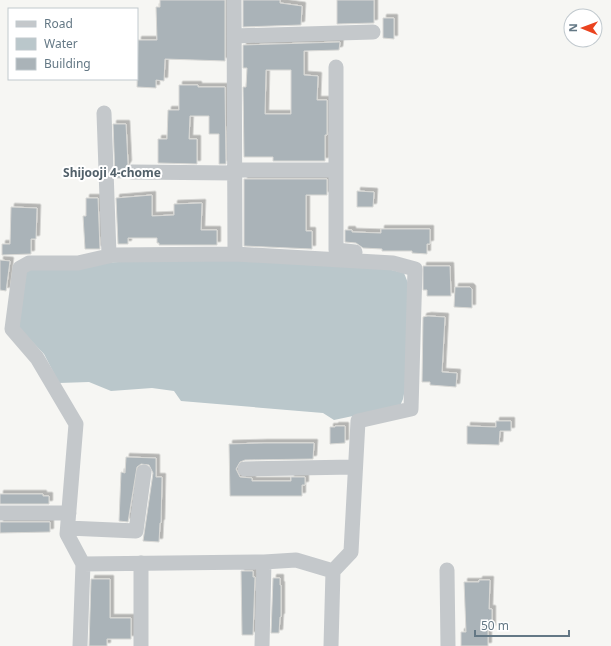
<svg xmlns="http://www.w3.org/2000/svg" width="611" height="646" viewBox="0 0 611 646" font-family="'Noto Sans',sans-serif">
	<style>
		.water { fill: #bac7cb }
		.building { fill: #aab3b8; stroke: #d8d8d5; fill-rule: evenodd; filter: url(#shadow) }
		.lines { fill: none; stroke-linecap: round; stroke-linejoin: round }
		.street { stroke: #c4c8cb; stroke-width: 15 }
		.labels { text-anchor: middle; stroke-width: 4; stroke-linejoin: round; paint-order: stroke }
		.neighbourhood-label { font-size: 12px; font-weight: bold; fill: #52616a; stroke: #fff }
	</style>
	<defs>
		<filter id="shadow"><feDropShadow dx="3.5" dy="-3.5" stdDeviation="0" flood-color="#0004"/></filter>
	</defs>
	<rect width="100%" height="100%" fill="#f6f6f3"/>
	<path class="water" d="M 205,257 L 379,267 L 404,273 L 410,288 L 405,389 L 403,399 L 400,406 L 334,420 L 323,413 L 181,401 L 174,391 L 152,388 L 111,391 L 89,382 L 59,383 L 44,354 L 17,326 L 26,272 L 31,267 Z"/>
	<path class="building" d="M 160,0 L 225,0 L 225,61 L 165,59 L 164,81 L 156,80 L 156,88 L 137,87 L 138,40 L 157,40 L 156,7 L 160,7 Z
		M 243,0 L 280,0 L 280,3 L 302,6 L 301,25 L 243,27 Z
		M 337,0 L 374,0 L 374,23 L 337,24 Z
		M 383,18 L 394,18 L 394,39 L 383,38 Z
		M 340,42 L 339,50 L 304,51 L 304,75 L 318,76 L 317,100 L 327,100 L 327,135 L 325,135 L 325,161 L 273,161 L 273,157 L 244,157 L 243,87 L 246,87 L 247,68 L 243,68 L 243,45 ZM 266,70 L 291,70 L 291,114 L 265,114 Z
		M 179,85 L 198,85 L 198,87 L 225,87 L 226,164 L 219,164 L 219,134 L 209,134 L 209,116 L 190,116 L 189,139 L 197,139 L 197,164 L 158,163 L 158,139 L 167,139 L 168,110 L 179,110 Z
		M 113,124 L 126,124 L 128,164 L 123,172 L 126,178 L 115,178 Z
		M 244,179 L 327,179 L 327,195 L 306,195 L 306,231 L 312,231 L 312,249 L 244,246 Z
		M 357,191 L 374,192 L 373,207 L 357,207 Z
		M 152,195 L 152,216 L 174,215 L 174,204 L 202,203 L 201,230 L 217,230 L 217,245 L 159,245 L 159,243 L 157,243 L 157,238 L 128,238 L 128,244 L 118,244 L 116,198 Z
		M 86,198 L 98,198 L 100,249 L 85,249 L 83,216 L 86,216 Z
		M 11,207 L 37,208 L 36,239 L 31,239 L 31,254 L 2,255 L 2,244 L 10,244 Z
		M 381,229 L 430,229 L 430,244 L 427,244 L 427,254 L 412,253 L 412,251 L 382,251 L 382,249 L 363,248 L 356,243 L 345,242 L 345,230 L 352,230 L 352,232 L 381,233 Z
		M 0,260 L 10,261 L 6,291 L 0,290 Z
		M 423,266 L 450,266 L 451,296 L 427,296 L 427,290 L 423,290 Z
		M 455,287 L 470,287 L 472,289 L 472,308 L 454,307 Z
		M 428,316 L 445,317 L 442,372 L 457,373 L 456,387 L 430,385 L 430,382 L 422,382 L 423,317 Z
		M 496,421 L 511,421 L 511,431 L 500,431 L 499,445 L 467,444 L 467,426 L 496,427 Z
		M 335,426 L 345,426 L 345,443 L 330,444 L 330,427 L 335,427 Z
		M 264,443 L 314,443 L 313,459 L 245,460 L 240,462 L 236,469 L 240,477 L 252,478 L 252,481 L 291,481 L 291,477 L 305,477 L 305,485 L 302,485 L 302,496 L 230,496 L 229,444 Z
		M 126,457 L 156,458 L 156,477 L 162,477 L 161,523 L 160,523 L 159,542 L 143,541 L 153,473 L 149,465 L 141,464 L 137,467 L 128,522 L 119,521 L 121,472 L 125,473 Z
		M 0,494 L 43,494 L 43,496 L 49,496 L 49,504 L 0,504 Z
		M 0,522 L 50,522 L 50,532 L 0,533 Z
		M 241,571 L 253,571 L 253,577 L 255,577 L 253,635 L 242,635 Z
		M 273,578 L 280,578 L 280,585 L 281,585 L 281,617 L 280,617 L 279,633 L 271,633 Z
		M 91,579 L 110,579 L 110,618 L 131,618 L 131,639 L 107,639 L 107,646 L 89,646 Z
		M 479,580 L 490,580 L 489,609 L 492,609 L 492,629 L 488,629 L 488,646 L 461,646 L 461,632 L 466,632 L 464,582 L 479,582 Z"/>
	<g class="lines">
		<path class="street" d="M 234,0 L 235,254
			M 234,36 L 373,32
			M 336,67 L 336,250 L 355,252
			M 104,113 L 109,255
			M 234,170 L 336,170
			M 132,172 L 234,173
			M 245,469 L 354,467
			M 0,513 L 69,513
			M 68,528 L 136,531 L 144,472
			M 141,563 L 141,646
			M 83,564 L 264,562 L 296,560 L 333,571
			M 447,570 L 448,646
			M 80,646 L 83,564 L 67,534 L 76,424 L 37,358 L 12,329 L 20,268 L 29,263 L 78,263 L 113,255 L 235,254 L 393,263 L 415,269 L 411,409 L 358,421 L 351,552 L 333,571 L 331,646
			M 262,646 L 264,562"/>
	</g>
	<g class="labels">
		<g class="neighbourhood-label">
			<text x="112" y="177">Shijooji 4-chome</text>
		</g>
	</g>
	<rect x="8" y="8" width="130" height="72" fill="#ffffff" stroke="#c1c9ce"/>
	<rect x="16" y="21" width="20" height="6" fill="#c4c8cb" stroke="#c1c9ce"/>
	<text x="44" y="28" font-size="12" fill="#647885">Road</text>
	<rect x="16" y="38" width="20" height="12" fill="#bac7cb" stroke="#c1c9ce"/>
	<text x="44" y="48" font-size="12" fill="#647885">Water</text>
	<rect x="16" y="58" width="20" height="12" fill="#aab3b8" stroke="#c1c9ce"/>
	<text x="44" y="68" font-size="12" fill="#647885">Building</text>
	<g transform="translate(583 28) rotate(271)"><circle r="19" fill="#ffffff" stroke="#c1c9ce"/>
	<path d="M0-3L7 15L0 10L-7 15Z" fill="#ea431f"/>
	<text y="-6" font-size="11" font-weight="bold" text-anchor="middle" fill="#647885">N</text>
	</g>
	<path d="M475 630v6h94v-6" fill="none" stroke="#647885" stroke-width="2"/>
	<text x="481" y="630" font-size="12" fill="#647885" stroke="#ffffff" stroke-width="3" paint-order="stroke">50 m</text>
</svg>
